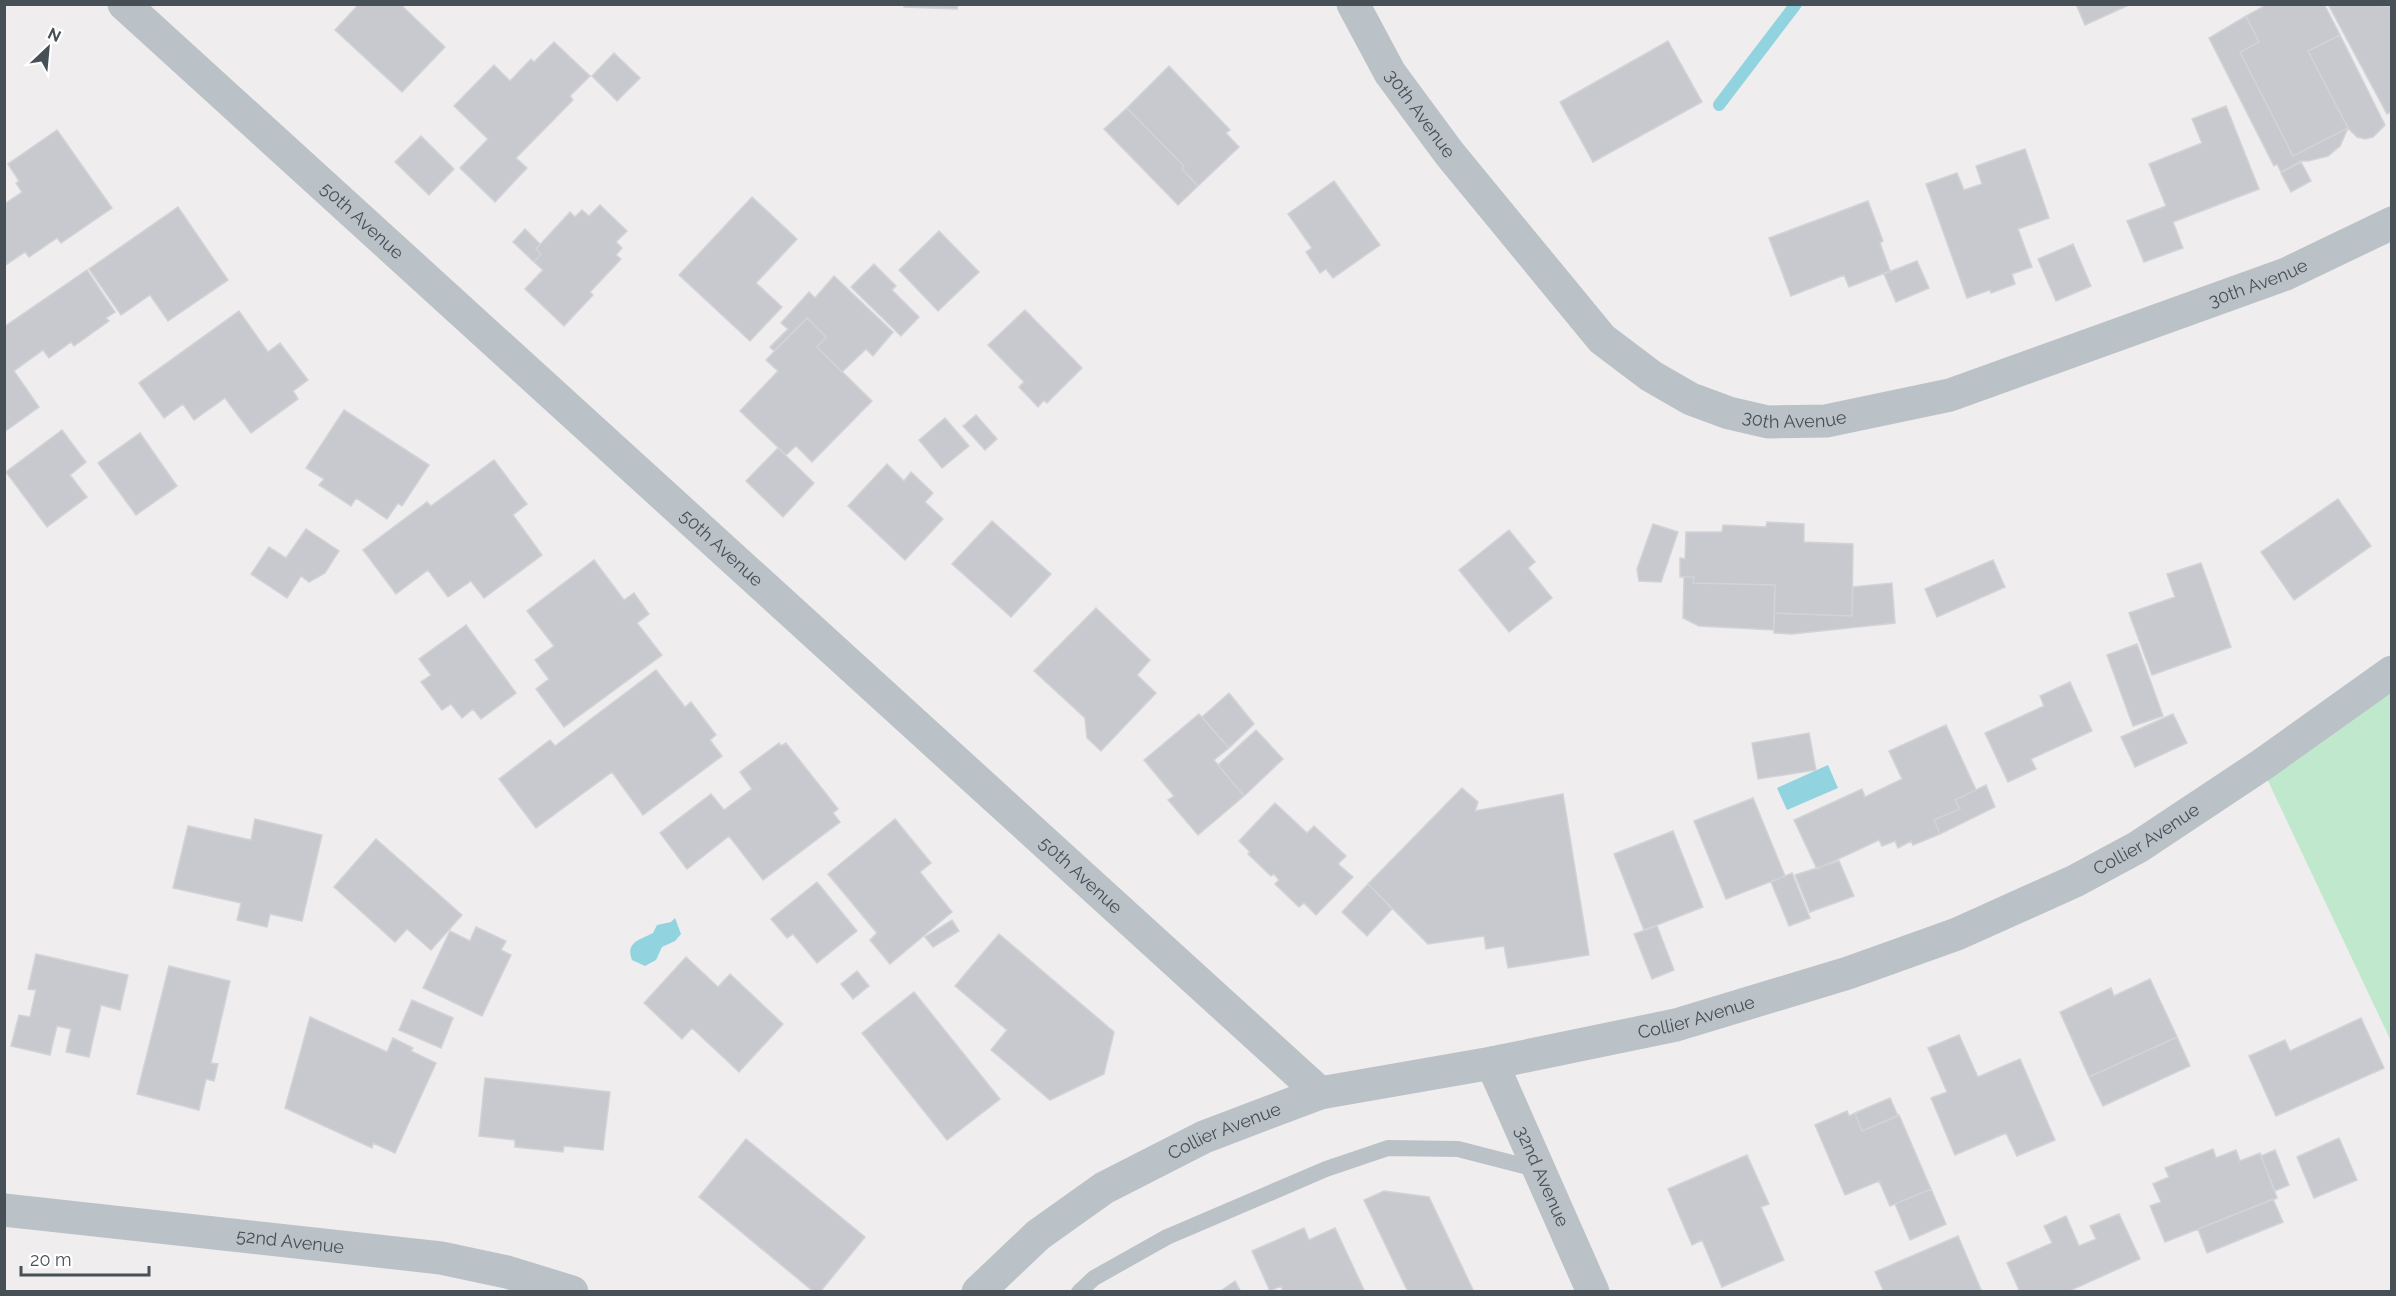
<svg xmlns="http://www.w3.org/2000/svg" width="2396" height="1296" viewBox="0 0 2396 1296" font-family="Raleway,sans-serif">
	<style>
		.green { fill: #c0e8cd }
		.water { fill: #92d3e0 }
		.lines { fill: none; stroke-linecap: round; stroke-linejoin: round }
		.stream { stroke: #92d3e0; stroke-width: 12 }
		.building { fill: #c7c9cf; stroke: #d1d3d7; stroke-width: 1.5 }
		.service { stroke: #bac1c7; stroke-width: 16 }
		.minor { stroke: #bac1c7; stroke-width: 33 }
		.labels { text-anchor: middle; stroke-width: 4.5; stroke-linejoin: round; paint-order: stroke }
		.street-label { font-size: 18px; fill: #475057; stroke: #fff }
	</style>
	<rect width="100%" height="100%" fill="#efeded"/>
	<path class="green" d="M 2391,670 L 2391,1041 L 2260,764 Z"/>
	<path class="water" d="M 1828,765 L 1838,788 L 1787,810 L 1777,788 Z
		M 675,918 L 681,934 L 675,941 L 662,947 L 656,960 L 645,966 L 632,960 C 625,942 640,940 653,933 L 657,925 L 671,922 Z"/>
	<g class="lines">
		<path class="stream" d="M 1719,105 L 1796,4"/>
	</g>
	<path class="building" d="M 359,4 L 400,4 L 445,47 L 402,92 L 335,30 Z
		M 904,4 L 958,4 L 957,9 L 904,7 Z
		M 2076,4 L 2131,4 L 2085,25 Z
		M 2268,4 L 2324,4 L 2340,35 L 2308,51 L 2348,128 L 2293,156 L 2240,52 L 2259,42 L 2246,16 Z
		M 2328,4 L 2392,6 L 2392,111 L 2387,114 Z
		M 2246,16 L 2259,42 L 2240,52 L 2293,156 L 2348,128 L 2340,146 L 2328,156 L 2308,161 L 2301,161 L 2281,172 L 2277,164 L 2274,166 L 2209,38 Z
		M 2340,35 L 2385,125 L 2373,137 L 2365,139 L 2357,137 L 2348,128 L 2308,51 Z
		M 1668,41 L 1702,102 L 1593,162 L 1560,102 Z
		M 554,42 L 590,76 L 570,96 L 573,100 L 516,158 L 527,168 L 495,202 L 460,168 L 488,139 L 454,106 L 494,65 L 510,81 L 531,59 L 534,62 Z
		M 614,53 L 640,78 L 617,101 L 592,76 Z
		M 1169,66 L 1230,130 L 1226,133 L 1239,147 L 1198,186 L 1182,169 L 1184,166 L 1127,108 Z
		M 2226,106 L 2259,189 L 2173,222 L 2183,248 L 2144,262 L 2127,221 L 2166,206 L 2149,164 L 2202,143 L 2192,119 Z
		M 1127,108 L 1184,166 L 1182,169 L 1198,186 L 1178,205 L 1104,129 Z
		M 57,130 L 112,208 L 61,243 L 57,238 L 29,257 L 25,252 L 4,266 L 4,201 L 6,203 L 22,192 L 16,183 L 19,181 L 8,164 Z
		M 421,136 L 454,169 L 429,195 L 395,162 Z
		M 2025,149 L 2049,218 L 2018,229 L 2032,267 L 2012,274 L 2015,284 L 1991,293 L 1990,290 L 1967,298 L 1926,184 L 1957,173 L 1964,190 L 1982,184 L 1976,166 Z
		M 2301,162 L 2311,181 L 2291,192 L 2281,173 Z
		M 1334,181 L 1380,245 L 1333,278 L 1326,269 L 1320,273 L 1306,252 L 1312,248 L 1288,214 Z
		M 752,197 L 797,239 L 756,283 L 782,307 L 750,341 L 679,275 Z
		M 1868,201 L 1883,241 L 1880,243 L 1890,271 L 1849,287 L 1844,275 L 1791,296 L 1769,238 Z
		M 600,205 L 627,231 L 616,242 L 622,248 L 616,255 L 621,259 L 590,292 L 593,295 L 564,326 L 525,289 L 543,270 L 534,262 L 541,254 L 536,249 L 570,212 L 575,217 L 582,210 L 589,216 Z
		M 178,207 L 228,280 L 168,321 L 150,295 L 121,315 L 89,269 Z
		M 525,229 L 540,244 L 536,249 L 541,254 L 534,262 L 513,242 Z
		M 939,231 L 979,272 L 938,311 L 899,270 Z
		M 2073,244 L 2091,286 L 2056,301 L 2038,259 Z
		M 1917,261 L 1929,288 L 1896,302 L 1884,274 Z
		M 874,264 L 896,286 L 892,290 L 919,317 L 901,336 L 851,287 Z
		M 87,270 L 115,312 L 106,318 L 109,321 L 74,346 L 71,342 L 49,358 L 43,350 L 14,371 L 39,407 L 4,432 L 4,327 Z
		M 834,276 L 893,332 L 873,356 L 866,349 L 842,372 L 817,347 L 826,337 L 807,318 L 774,351 L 770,347 L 788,329 L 781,323 L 809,292 L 815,298 Z
		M 1025,310 L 1082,368 L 1047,403 L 1044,400 L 1038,407 L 1019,387 L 1024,382 L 988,345 Z
		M 239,311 L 268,352 L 280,343 L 308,380 L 293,391 L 298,399 L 251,433 L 225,398 L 194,420 L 183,404 L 164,418 L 139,383 Z
		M 807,318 L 826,337 L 817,347 L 872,401 L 812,462 L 796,446 L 786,455 L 740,411 L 778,371 L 766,360 Z
		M 344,410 L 429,465 L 402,506 L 398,503 L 387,519 L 356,498 L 351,506 L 319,485 L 324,479 L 306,468 Z
		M 976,415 L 997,439 L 985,450 L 963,426 Z
		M 945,418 L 969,446 L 942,468 L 919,440 Z
		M 62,430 L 86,462 L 70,475 L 87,497 L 47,527 L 6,472 Z
		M 140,433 L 177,486 L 136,515 L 98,463 Z
		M 778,448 L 814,483 L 783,517 L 746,481 Z
		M 494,460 L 527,504 L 513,515 L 542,555 L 484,598 L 471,581 L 448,597 L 428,570 L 396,594 L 363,550 L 427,502 L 431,506 Z
		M 887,464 L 904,481 L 911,472 L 933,493 L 925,502 L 943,519 L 905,560 L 848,506 Z
		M 2338,499 L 2371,546 L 2294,600 L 2261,552 Z
		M 992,521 L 1051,574 L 1011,617 L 952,564 Z
		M 1767,522 L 1804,524 L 1804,542 L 1853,544 L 1852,616 L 1774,613 L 1775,585 L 1693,583 L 1694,577 L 1680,577 L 1680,558 L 1685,559 L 1686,532 L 1722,532 L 1723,525 L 1766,527 Z
		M 1653,524 L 1678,532 L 1661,582 L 1639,581 L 1637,569 Z
		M 306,529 L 339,551 L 325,573 L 309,582 L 301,576 L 287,598 L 251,574 L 269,547 L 286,558 Z
		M 1509,530 L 1535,562 L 1528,568 L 1552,598 L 1509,632 L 1459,570 Z
		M 594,560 L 624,600 L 634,593 L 649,614 L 637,623 L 662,655 L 564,727 L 536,689 L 549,679 L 535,660 L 554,646 L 527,611 Z
		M 1993,560 L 2005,587 L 1937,617 L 1925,589 Z
		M 2201,563 L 2231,647 L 2152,675 L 2129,613 L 2175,597 L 2167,574 Z
		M 1684,577 L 1694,577 L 1693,583 L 1775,585 L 1774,630 L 1699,626 L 1683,618 Z
		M 1892,583 L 1895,623 L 1792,634 L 1774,633 L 1774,613 L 1852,616 L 1853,587 Z
		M 1096,608 L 1150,660 L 1137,675 L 1156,693 L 1101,751 L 1087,738 L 1085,718 L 1034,671 Z
		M 466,625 L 516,693 L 481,719 L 473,709 L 462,718 L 451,704 L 442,710 L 421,682 L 431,675 L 419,659 Z
		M 2137,644 L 2163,716 L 2133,726 L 2107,655 Z
		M 656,670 L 685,707 L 691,702 L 716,735 L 710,740 L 722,756 L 643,815 L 612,772 L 536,828 L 499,779 L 550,740 L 555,746 Z
		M 2070,682 L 2092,731 L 2031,759 L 2036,769 L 2008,782 L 1985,733 L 2044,706 L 2040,696 Z
		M 1229,693 L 1254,724 L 1229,748 L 1202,717 Z
		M 1199,714 L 1229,748 L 1214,760 L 1244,796 L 1198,835 L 1168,800 L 1174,796 L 1144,760 Z
		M 2173,714 L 2187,743 L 2135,767 L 2121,737 Z
		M 1946,725 L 1976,790 L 1955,800 L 1960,809 L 1934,820 L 1940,834 L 1913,845 L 1911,841 L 1898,848 L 1895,841 L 1882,846 L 1879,840 L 1817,869 L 1794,820 L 1862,789 L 1865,797 L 1902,779 L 1889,751 Z
		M 1256,730 L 1283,759 L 1244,796 L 1218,765 Z
		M 1809,733 L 1816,770 L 1758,779 L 1752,743 Z
		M 779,743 L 781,746 L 786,743 L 838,809 L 833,813 L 840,822 L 763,880 L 729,836 L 687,869 L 660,833 L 711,794 L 724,810 L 752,789 L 740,772 Z
		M 1986,785 L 1995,807 L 1940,834 L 1934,820 L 1960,809 L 1955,800 Z
		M 1462,788 L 1478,802 L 1475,811 L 1563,794 L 1589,955 L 1508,968 L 1504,946 L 1486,949 L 1484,936 L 1428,944 L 1368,884 Z
		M 1753,798 L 1785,876 L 1726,899 L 1694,821 Z
		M 1275,803 L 1307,833 L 1314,826 L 1346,856 L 1338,864 L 1353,877 L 1316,915 L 1304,903 L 1299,907 L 1275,884 L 1279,880 L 1274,874 L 1271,876 L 1248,854 L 1250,852 L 1239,841 Z
		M 255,819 L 322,835 L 302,921 L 270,914 L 267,927 L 237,920 L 241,903 L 173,888 L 188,826 L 251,840 Z
		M 895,819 L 931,863 L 920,872 L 952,912 L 890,964 L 870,940 L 877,933 L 828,874 Z
		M 1673,831 L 1703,907 L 1644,930 L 1614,854 Z
		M 376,839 L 462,915 L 431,950 L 407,929 L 395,942 L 334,887 Z
		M 1839,861 L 1854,896 L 1810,912 L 1795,875 Z
		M 1792,873 L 1810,918 L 1789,926 L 1771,882 Z
		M 817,882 L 857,931 L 817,963 L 793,934 L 787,938 L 771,919 Z
		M 1368,884 L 1392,909 L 1367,936 L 1342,912 Z
		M 952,920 L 959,931 L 933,947 L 925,937 Z
		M 1657,926 L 1674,970 L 1652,979 L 1634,934 Z
		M 476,927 L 506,941 L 501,950 L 511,955 L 482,1016 L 423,988 L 450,931 L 470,941 Z
		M 999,934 L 1114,1032 L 1104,1074 L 1050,1100 L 991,1050 L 1007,1030 L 955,986 Z
		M 36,954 L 128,975 L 120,1010 L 101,1005 L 89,1057 L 66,1052 L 71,1029 L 57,1026 L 50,1055 L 11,1046 L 19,1015 L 30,1017 L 36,990 L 28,989 Z
		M 686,957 L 718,987 L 730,974 L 783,1024 L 739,1072 L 692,1028 L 682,1039 L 644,1003 Z
		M 169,966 L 230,981 L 211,1063 L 218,1064 L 214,1081 L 206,1079 L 199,1110 L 137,1094 Z
		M 857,971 L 869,986 L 853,999 L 841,984 Z
		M 2150,979 L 2177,1037 L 2089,1077 L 2060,1012 L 2111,988 L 2114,996 Z
		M 914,992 L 1000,1099 L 947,1140 L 862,1033 Z
		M 412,1000 L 453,1018 L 441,1048 L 399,1030 Z
		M 310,1017 L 387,1052 L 393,1038 L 413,1048 L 411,1051 L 436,1063 L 395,1153 L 373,1143 L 372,1148 L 285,1108 Z
		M 2361,1018 L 2384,1068 L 2276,1116 L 2249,1056 L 2285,1040 L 2290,1051 Z
		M 1959,1035 L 1978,1077 L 2020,1059 L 2055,1140 L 2017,1156 L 2006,1133 L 1955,1155 L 1931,1098 L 1947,1092 L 1928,1048 Z
		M 2177,1037 L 2190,1066 L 2103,1106 L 2089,1077 Z
		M 485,1078 L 610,1092 L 603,1150 L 564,1146 L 563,1152 L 515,1147 L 515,1140 L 479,1136 Z
		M 1890,1098 L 1898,1116 L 1862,1131 L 1855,1113 Z
		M 1847,1111 L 1849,1116 L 1855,1113 L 1862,1131 L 1899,1115 L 1931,1189 L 1890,1206 L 1879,1181 L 1845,1195 L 1815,1125 Z
		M 2339,1138 L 2357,1180 L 2314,1198 L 2297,1157 Z
		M 746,1139 L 865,1237 L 820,1292 L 814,1292 L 699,1197 Z
		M 2213,1149 L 2216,1158 L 2236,1150 L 2240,1161 L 2260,1153 L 2277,1198 L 2165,1242 L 2150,1206 L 2161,1202 L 2153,1184 L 2169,1177 L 2165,1168 Z
		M 2275,1150 L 2289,1185 L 2275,1191 L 2261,1156 Z
		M 1747,1155 L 1769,1204 L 1761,1207 L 1784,1260 L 1722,1287 L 1702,1240 L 1692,1245 L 1668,1189 Z
		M 1931,1189 L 1946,1224 L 1910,1240 L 1895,1204 Z
		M 1384,1191 L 1429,1197 L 1474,1292 L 1408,1292 L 1364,1200 Z
		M 2273,1199 L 2283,1222 L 2207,1253 L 2198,1229 Z
		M 2119,1214 L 2140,1259 L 2067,1292 L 2020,1292 L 2007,1263 L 2052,1243 L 2044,1226 L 2066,1216 L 2079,1246 L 2096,1239 L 2090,1226 Z
		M 1304,1228 L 1309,1240 L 1335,1228 L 1365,1292 L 1283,1292 L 1281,1286 L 1270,1291 L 1252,1251 Z
		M 1958,1236 L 1982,1292 L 1884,1292 L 1875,1272 Z
		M 1235,1281 L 1241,1292 L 1219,1292 Z"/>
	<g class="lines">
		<path class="service" d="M 1079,1292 L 1094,1278 L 1167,1237 L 1326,1169 L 1388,1148 L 1458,1149 L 1540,1170"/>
		<g class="minor">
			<path id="s1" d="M 124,4 L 1320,1093"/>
			<path id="s2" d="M 1353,4 L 1390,73 L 1449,153 L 1602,339 L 1651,376 L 1691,399 L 1729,413 L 1768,422 L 1826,421 L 1950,395 L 2286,274 L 2392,223"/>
			<path id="s3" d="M 1492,1063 L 1593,1292"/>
			<path id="s4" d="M 4,1210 L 441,1258 L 507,1272 L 572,1292"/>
			<path id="s5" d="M 978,1292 L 1038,1235 L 1104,1188 L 1204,1137 L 1320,1093 L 1492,1063 L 1676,1025 L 1848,973 L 1957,934 L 2075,881 L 2138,847 L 2263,764 L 2392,672"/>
		</g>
	</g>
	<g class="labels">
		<g class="street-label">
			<text dy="6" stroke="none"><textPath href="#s2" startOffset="129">30th Avenue</textPath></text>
			<text dy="6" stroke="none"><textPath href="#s1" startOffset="322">50th Avenue</textPath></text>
			<text dy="6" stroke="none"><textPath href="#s2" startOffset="1119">30th Avenue</textPath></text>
			<text dy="6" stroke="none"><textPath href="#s2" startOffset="633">30th Avenue</textPath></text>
			<text dy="6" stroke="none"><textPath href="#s1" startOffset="808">50th Avenue</textPath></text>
			<text dy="6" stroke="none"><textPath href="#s5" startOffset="1270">Collier Avenue</textPath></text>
			<text dy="6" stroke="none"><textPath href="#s1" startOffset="1294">50th Avenue</textPath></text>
			<text dy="6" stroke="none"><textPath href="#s5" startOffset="784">Collier Avenue</textPath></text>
			<text dy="6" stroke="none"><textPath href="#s5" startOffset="297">Collier Avenue</textPath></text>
			<text dy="6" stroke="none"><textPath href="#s3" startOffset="124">32nd Avenue</textPath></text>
			<text dy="6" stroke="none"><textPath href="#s4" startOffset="288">52nd Avenue</textPath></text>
		</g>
	</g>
	<rect width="2396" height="1296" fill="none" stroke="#475057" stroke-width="12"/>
	<g transform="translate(48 48) rotate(26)" stroke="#ffffff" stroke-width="4.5" paint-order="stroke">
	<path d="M0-4.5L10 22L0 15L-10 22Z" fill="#475057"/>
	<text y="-9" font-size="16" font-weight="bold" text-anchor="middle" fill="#475057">N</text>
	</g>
	<path d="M21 1266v9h128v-9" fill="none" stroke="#475057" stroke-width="3"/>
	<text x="30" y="1266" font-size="18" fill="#475057" stroke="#ffffff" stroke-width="4.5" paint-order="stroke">20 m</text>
</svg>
